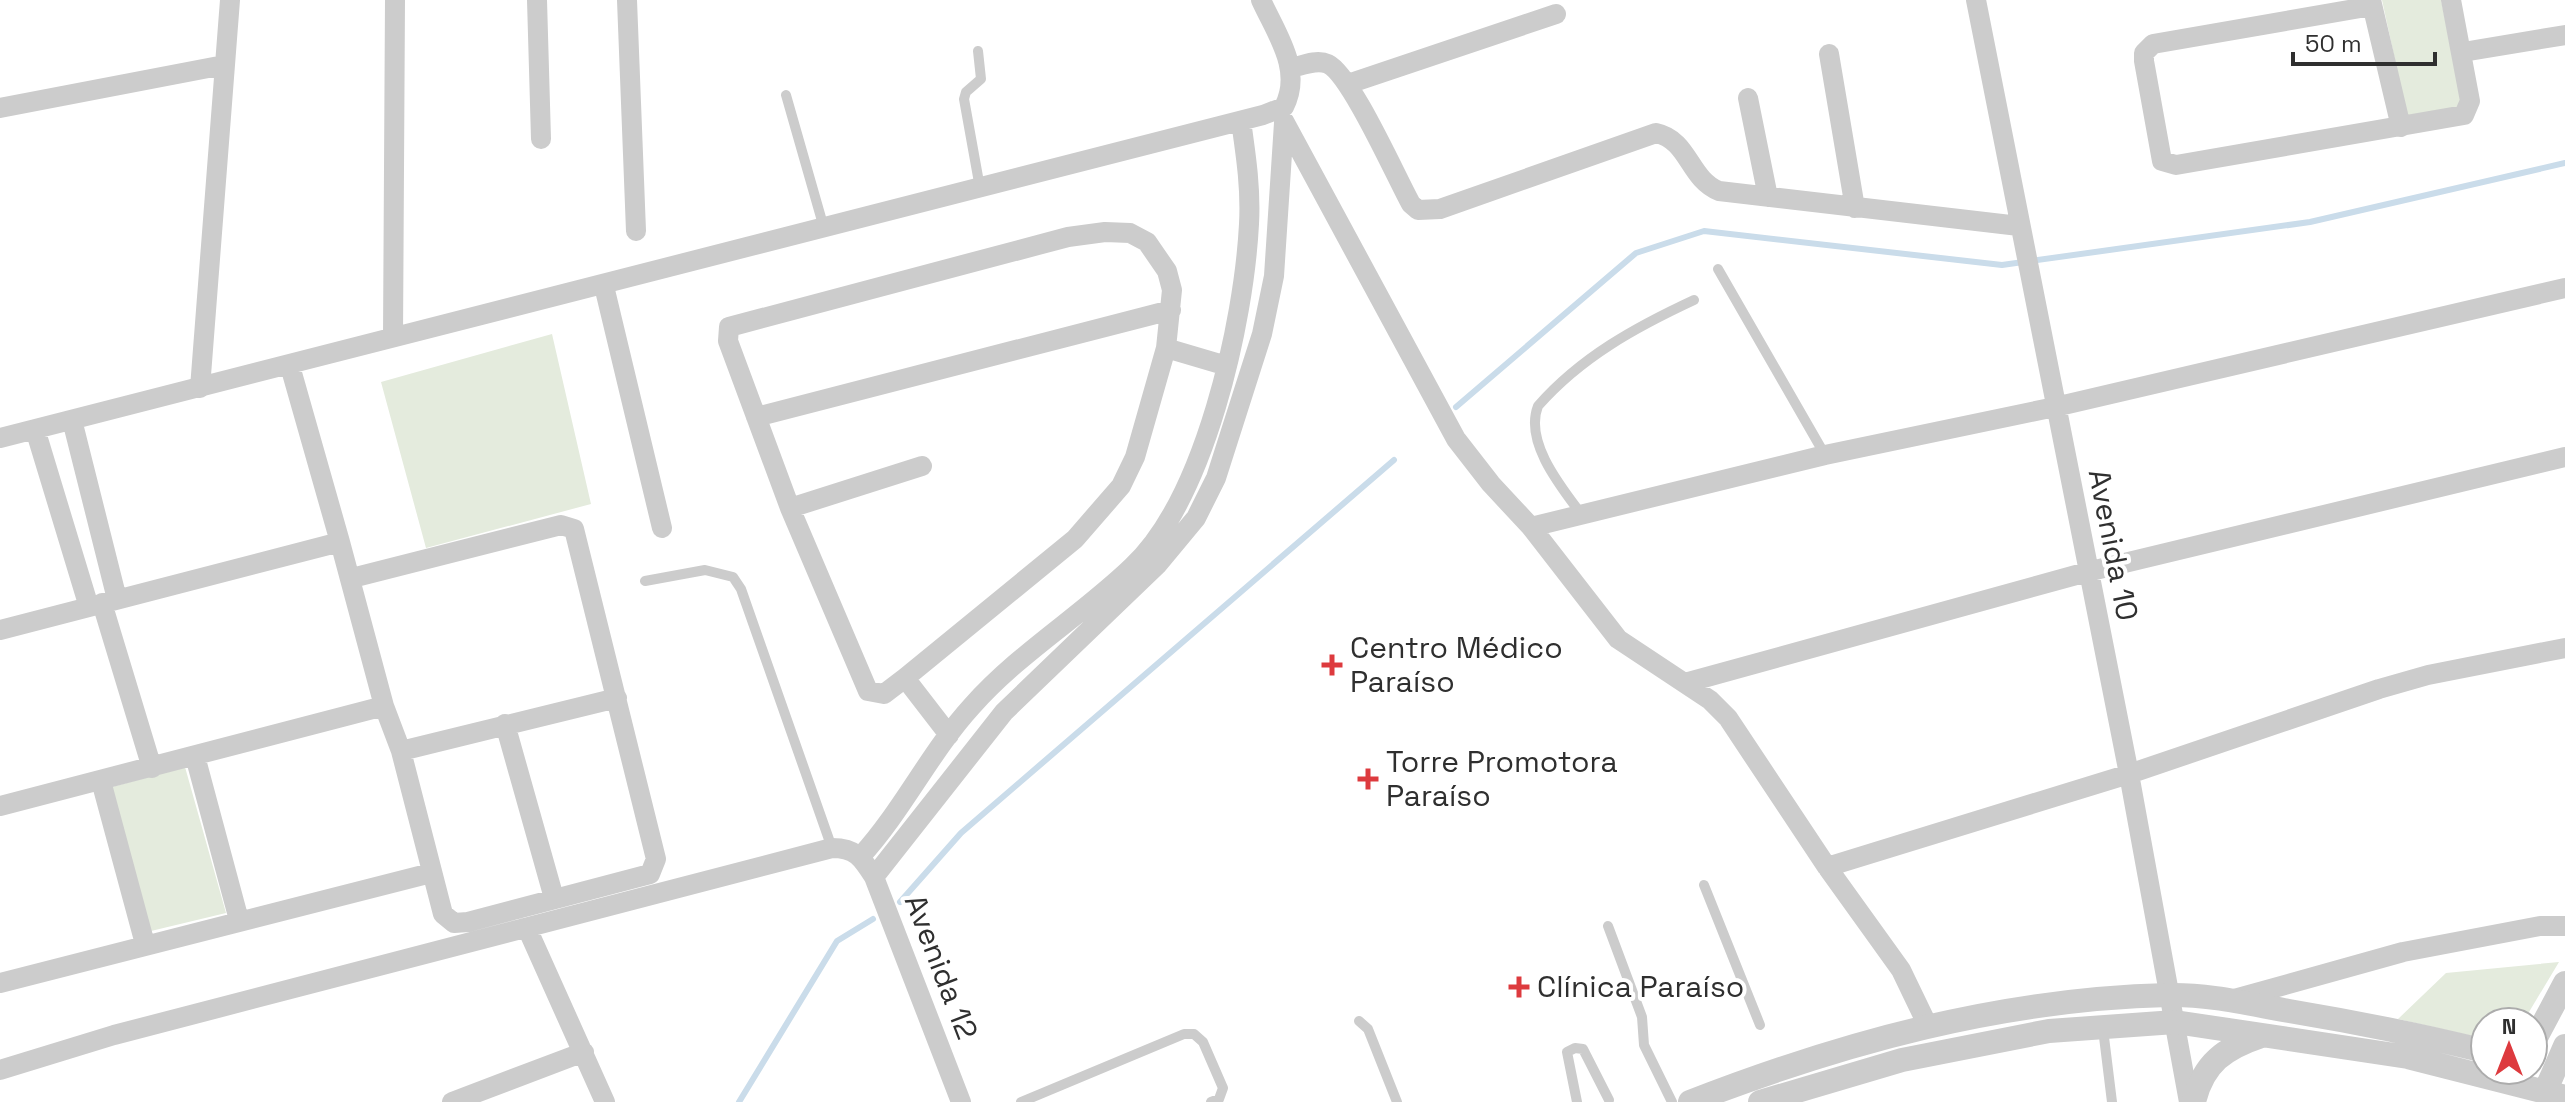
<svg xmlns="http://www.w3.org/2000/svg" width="2565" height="1102" viewBox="0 0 2565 1102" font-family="'Space Grotesk',sans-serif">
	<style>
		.green { fill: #e4ebdd }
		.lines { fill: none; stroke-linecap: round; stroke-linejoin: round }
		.stream { stroke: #cadcea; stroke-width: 6 }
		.service { stroke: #ccc; stroke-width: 10 }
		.minor { stroke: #ccc; stroke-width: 20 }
		.tertiary { stroke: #ccc; stroke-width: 24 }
		.poi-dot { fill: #dd3a3e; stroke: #fff; stroke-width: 3 }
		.labels { text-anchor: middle; stroke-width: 8; stroke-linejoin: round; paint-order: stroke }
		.street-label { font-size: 30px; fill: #2f2f2f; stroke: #fff }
		.poi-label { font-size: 30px; fill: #2f2f2f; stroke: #fff; text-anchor: start }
	</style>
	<rect width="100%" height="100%" fill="#fff"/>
	<path class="green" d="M 2382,0 L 2441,0 L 2464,111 L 2408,120 Z
		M 552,334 L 591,504 L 426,548 L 381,382 Z
		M 185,767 L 226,913 L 151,931 L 112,787 Z
		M 2559,962 L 2523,1022 L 2485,1022 L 2485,1039 L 2398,1019 L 2446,973 Z"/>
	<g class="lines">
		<path class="stream" d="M 1456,407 L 1636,253 L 1704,231 L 2002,265 L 2310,222 L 2565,163
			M 900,902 L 961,833 L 1394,460
			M 739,1102 L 837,941 L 873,919"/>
		<path class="service" d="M 978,51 L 981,79 L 966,92 L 964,99 L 980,188
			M 786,95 L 824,228
			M 1718,269 L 1825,455
			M 1582,515 C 1561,487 1524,442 1538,406 C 1581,357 1636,327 1694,300
			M 645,581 L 705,570 L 733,577 L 741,589 L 832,848
			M 1704,885 L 1760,1025
			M 1608,926 L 1642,1017 L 1644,1045 L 1672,1102
			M 1359,1021 L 1368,1029 L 1397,1102
			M 2103,1029 L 2112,1102
			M 1021,1102 L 1184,1034 L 1194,1034 L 1203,1042 L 1223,1088 L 1219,1099 L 1211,1102
			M 1577,1102 L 1567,1052 L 1575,1048 L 1583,1049 L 1609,1100"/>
		<path class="minor" d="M 537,0 L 541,139
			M 627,0 L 636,231
			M 1976,0 L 2129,774 L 2189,1102
			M 2371,0 L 2401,127
			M 2372,6 L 2153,44 L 2144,53 L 2144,61 L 2162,161 L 2176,165 L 2464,115 L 2470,101 L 2451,0
			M 2463,52 L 2565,35
			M 1829,54 L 1855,208
			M 1292,68 C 1303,65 1317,59 1328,64 C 1351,75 1396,177 1411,204 L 1418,210 L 1440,209 L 1656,133 C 1689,140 1689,179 1719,191 L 2019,226
			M 1348,84 L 1556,14
			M 1748,98 L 1768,197
			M 0,108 L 224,65
			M 1284,121 L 1456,439 L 1491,484 L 1531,527 L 1618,639 L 1710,700 L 1728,718 L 1827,867 L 1901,970 L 1927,1024
			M 1105,232 L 1130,233 L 1147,242 L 1167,271 L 1172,290 L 1166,348 L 1135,457 L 1121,486 L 1075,539 L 905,678 L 884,694 L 868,691 L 790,508 L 728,341 L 729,327 L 1068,237 Z
			M 604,286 L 662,528
			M 393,337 L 395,0
			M 1166,348 L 1227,366
			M 290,366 L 340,542
			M 200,388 L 230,0
			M 756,417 L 1171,310
			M 72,420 L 117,599
			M 35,429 L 89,607
			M 0,438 L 1263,115 L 1284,107 C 1303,70 1277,35 1261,0
			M 790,508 L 922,466
			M 1531,527 L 1825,455 L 2055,407 L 2565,288
			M 102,603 L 152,768
			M 0,630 L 340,542 L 384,706 L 401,751 L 443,914 L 454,923 L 468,922 L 650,874 L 656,859 L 574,529 L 561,525 L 352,578
			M 905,678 L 949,735
			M 1685,683 L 2087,572 L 2565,457
			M 505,724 L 554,898
			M 401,751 L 617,698
			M 195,756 L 239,920
			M 101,781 L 145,944
			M 0,806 L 384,706
			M 861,856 C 903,810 930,752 972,706 C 1019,653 1081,616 1132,567 C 1205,499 1244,322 1249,224 C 1251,189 1246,156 1241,121
			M 1827,867 L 2129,774 L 2379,689 L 2428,675 L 2565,648
			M 874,877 L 1004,712 L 1157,565 L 1196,518 L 1216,478 L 1262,334 L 1274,276 L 1284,123
			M 527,928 L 605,1102
			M 0,983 L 431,873
			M 2231,1000 L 2403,952 L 2540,926 L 2565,926
			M 0,1070 L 114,1035 L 832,848 C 856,848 862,858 874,877 L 961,1102
			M 452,1102 L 584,1052"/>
		<path class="tertiary" d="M 2533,1043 L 2565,983
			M 2545,1092 L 2565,1046
			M 1690,1102 C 1844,1042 2002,999 2168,995 C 2208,994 2249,1004 2289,1011 C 2355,1022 2420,1035 2485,1051
			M 1760,1102 L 1902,1060 L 2049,1031 L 2175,1022 L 2408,1057 L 2565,1097
			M 2194,1102 C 2203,1063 2225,1048 2261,1036"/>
	</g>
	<g class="poi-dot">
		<path d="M1328 653h8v8h8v8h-8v8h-8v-8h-8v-8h8z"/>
		<path d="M1364 767h8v8h8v8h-8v8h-8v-8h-8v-8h8z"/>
		<path d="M1515 975h8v8h8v8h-8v8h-8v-8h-8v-8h8z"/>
	</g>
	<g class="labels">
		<g class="street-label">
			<text transform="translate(2113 545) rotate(79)" y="10">Avenida 10</text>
			<text transform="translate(941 967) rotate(69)" y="10">Avenida 12</text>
		</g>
		<g class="poi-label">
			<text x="1350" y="658">Centro Médico<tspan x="1350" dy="34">Paraíso</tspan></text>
			<text x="1386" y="772">Torre Promotora<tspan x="1386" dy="34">Paraíso</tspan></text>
			<text x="1537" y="997">Clínica Paraíso</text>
		</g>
	</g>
	<g transform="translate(2509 1046)"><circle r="38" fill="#ffffff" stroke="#acacac" stroke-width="2"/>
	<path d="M0-6L14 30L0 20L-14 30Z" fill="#dd3a3e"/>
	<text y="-12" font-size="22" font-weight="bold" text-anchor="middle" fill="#2f2f2f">N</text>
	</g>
	<path d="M2293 52v12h142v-12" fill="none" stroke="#2f2f2f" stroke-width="4"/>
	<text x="2305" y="52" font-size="24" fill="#2f2f2f" stroke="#ffffff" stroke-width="6" paint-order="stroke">50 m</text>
</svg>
